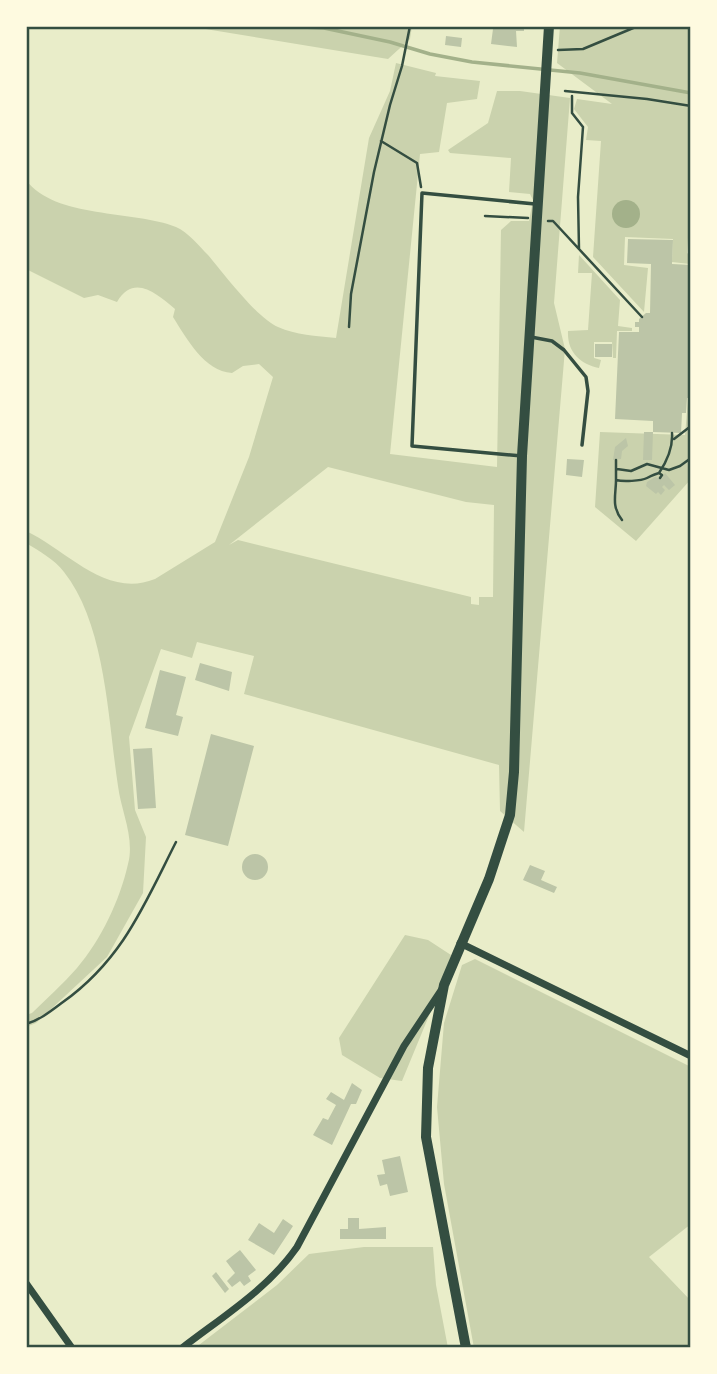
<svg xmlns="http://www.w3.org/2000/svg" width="717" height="1374" viewBox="0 0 717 1374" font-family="'Exo 2',sans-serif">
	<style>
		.green { fill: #cad2ad; fill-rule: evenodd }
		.water { fill: #a3b18a }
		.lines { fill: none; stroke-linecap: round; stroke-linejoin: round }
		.stream { stroke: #a3b18a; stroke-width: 3.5 }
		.building { fill: #bcc5a7 }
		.path { stroke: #344e41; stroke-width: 2.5 }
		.service { stroke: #344e41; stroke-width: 3.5 }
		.minor { stroke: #344e41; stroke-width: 7 }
		.tertiary { stroke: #344e41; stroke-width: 10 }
		.neatline { fill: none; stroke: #344e41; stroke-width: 2.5 }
	</style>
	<rect width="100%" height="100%" fill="#e9edc9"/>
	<path class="green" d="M 187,26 L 412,26 L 410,39 L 388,59 Z
		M 560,26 L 691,26 L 691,192 L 687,253 L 690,255 L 690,264 L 672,262 L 673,239 L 625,237 L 624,265 L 648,268 L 644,312 L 593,257 L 601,141 L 586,140 L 588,127 L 574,109 L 577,99 L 612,104 L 557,63 Z
		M 396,63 L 436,73 L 435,76 L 480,81 L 477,99 L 447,103 L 439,152 L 420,154 L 390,454 L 497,467 L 501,230 L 511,221 L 529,221 L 533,200 L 530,194 L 509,192 L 511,158 L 450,153 L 448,150 L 488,123 L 497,91 L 520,91 L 570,98 L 554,303 L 565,349 L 524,832 L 500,811 L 499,765 L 244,694 L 254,656 L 197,642 L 192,658 L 161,649 L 129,737 L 135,810 L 146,837 L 143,893 L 107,957 L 36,1023 L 26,1027 L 26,1015 L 32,1013 C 47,998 63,984 77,968 C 101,940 120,900 128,864 C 135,838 121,811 118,786 C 108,721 106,625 64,572 C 54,559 39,551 26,543 L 26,531 C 67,550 106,599 155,579 L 215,542 L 249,457 L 273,377 L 259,364 L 243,366 L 232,373 C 204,371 187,339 173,317 L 175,309 C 157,294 134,273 117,302 L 98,295 L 84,298 L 26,269 L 26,180 C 55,219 134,210 176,227 C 188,232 199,246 208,255 C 224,274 257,318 278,327 C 296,335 316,336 336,338 L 369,138 L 390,91 ZM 328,467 L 466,502 L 494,505 L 493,597 L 479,597 L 479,605 L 471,604 L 471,597 L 238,540 L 229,545 Z
		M 579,255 L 620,300 L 618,326 L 632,328 L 632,331 L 617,331 L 616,358 L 613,358 L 612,342 L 594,342 L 594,358 L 601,360 L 599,368 C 580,364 567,352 568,331 L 588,330 L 592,273 L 578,273 Z
		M 688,400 L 691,400 L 691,479 L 636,541 L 595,507 L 600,432 L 685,435 Z
		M 405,935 L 428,940 L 451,955 L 440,989 L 402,1081 L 380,1078 L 342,1055 L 339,1038 Z
		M 475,959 L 691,1067 L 691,1224 L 649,1257 L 691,1301 L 691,1348 L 474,1348 L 444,1184 L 437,1107 L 444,1023 L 462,965 Z
		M 364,1247 L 433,1247 L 436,1285 L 448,1348 L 195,1348 L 277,1285 L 309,1254 Z"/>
	<path class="water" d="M612 214a14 14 0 1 1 28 0a14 14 0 1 1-28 0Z"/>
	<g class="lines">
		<path class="stream" d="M 279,26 L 324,28 L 390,42 L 430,54 L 472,62 L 580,73 L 691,93"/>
	</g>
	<path class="building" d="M 487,26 L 524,26 L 524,31 L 516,31 L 517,47 L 491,44 L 493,29 Z
		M 446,36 L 462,38 L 461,47 L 445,45 Z
		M 628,239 L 673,240 L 672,264 L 691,265 L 691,398 L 687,398 L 686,413 L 682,413 L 681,433 L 653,432 L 653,421 L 615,419 L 619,332 L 639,332 L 639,327 L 635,327 L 635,322 L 639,322 L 639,319 L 646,313 L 650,313 L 651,264 L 627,263 Z
		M 595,344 L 612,344 L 612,357 L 595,357 Z
		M 644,432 L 653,432 L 652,460 L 643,460 Z
		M 626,438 L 628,446 L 622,451 L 621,459 L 613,460 L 615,447 Z
		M 567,459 L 584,460 L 582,477 L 566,475 Z
		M 665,473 L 675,485 L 669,490 L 664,485 L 662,487 L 665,490 L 661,495 L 658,492 L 656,494 L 646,486 L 647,482 L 655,477 L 661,479 Z
		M 200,663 L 232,672 L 229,691 L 195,680 Z
		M 160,670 L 186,677 L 176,715 L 183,717 L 178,736 L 145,728 Z
		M 211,734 L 254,746 L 228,846 L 185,835 Z
		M 152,748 L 156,808 L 138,809 L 133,749 Z
		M242 867a13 13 0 1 1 26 0a13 13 0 1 1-26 0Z
		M 530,865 L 545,871 L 541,880 L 557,887 L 554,893 L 523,880 Z
		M 352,1083 L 362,1090 L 356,1104 L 351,1104 L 332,1145 L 313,1135 L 323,1118 L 328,1120 L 336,1105 L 326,1099 L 331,1092 L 344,1100 Z
		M 400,1156 L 408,1192 L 390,1196 L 387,1184 L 380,1186 L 377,1175 L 385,1174 L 382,1160 Z
		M 348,1218 L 359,1218 L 359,1229 L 386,1227 L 386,1239 L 340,1239 L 340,1229 L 348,1229 Z
		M 283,1219 L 293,1226 L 274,1255 L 248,1240 L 259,1223 L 274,1233 Z
		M 240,1250 L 256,1270 L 248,1276 L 251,1281 L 244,1286 L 240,1281 L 232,1287 L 227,1281 L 235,1273 L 226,1261 Z
		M 216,1272 L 229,1289 L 225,1293 L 212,1276 Z"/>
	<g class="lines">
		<path class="path" d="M 558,50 L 583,49 L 638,26
			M 565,91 L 647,99 L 691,106
			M 572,96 L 572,113 L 583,127 L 578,197 L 579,249
			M 381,141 L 417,163 L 421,187
			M 485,216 L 528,218
			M 548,221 L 553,221 L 642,317
			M 349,327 L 351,294 L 374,172 L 390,105 L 402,66 L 410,26
			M 674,439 L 691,426
			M 616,460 L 616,480 C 623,482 641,481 647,478 C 651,476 655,474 659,473 C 667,461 673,447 672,433
			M 617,469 L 631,471 L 647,464 L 669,470 L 680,466 L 691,458
			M 659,473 L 662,475 L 660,478
			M 616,480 C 616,495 611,506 622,520
			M 26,1024 C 40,1020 51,1011 63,1002 C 123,959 144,905 176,842"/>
		<path class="service" d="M 531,337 L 552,341 L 564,350 L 586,377 L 588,391 L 582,445
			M 522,456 L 412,446 L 422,193 L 535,204"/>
		<path class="minor" d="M 460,943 L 691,1056
			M 26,1283 L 72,1348
			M 182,1348 C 222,1317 268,1289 297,1247 L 404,1046 L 442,989"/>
		<path class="tertiary" d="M 466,1348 L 426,1137 L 428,1068 L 444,985 L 489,879 L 510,815 L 514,772 L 522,456 L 549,26"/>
	</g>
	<rect width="717" height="1374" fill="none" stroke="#fefae0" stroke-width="56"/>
	<rect x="28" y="28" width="661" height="1318" class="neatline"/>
</svg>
